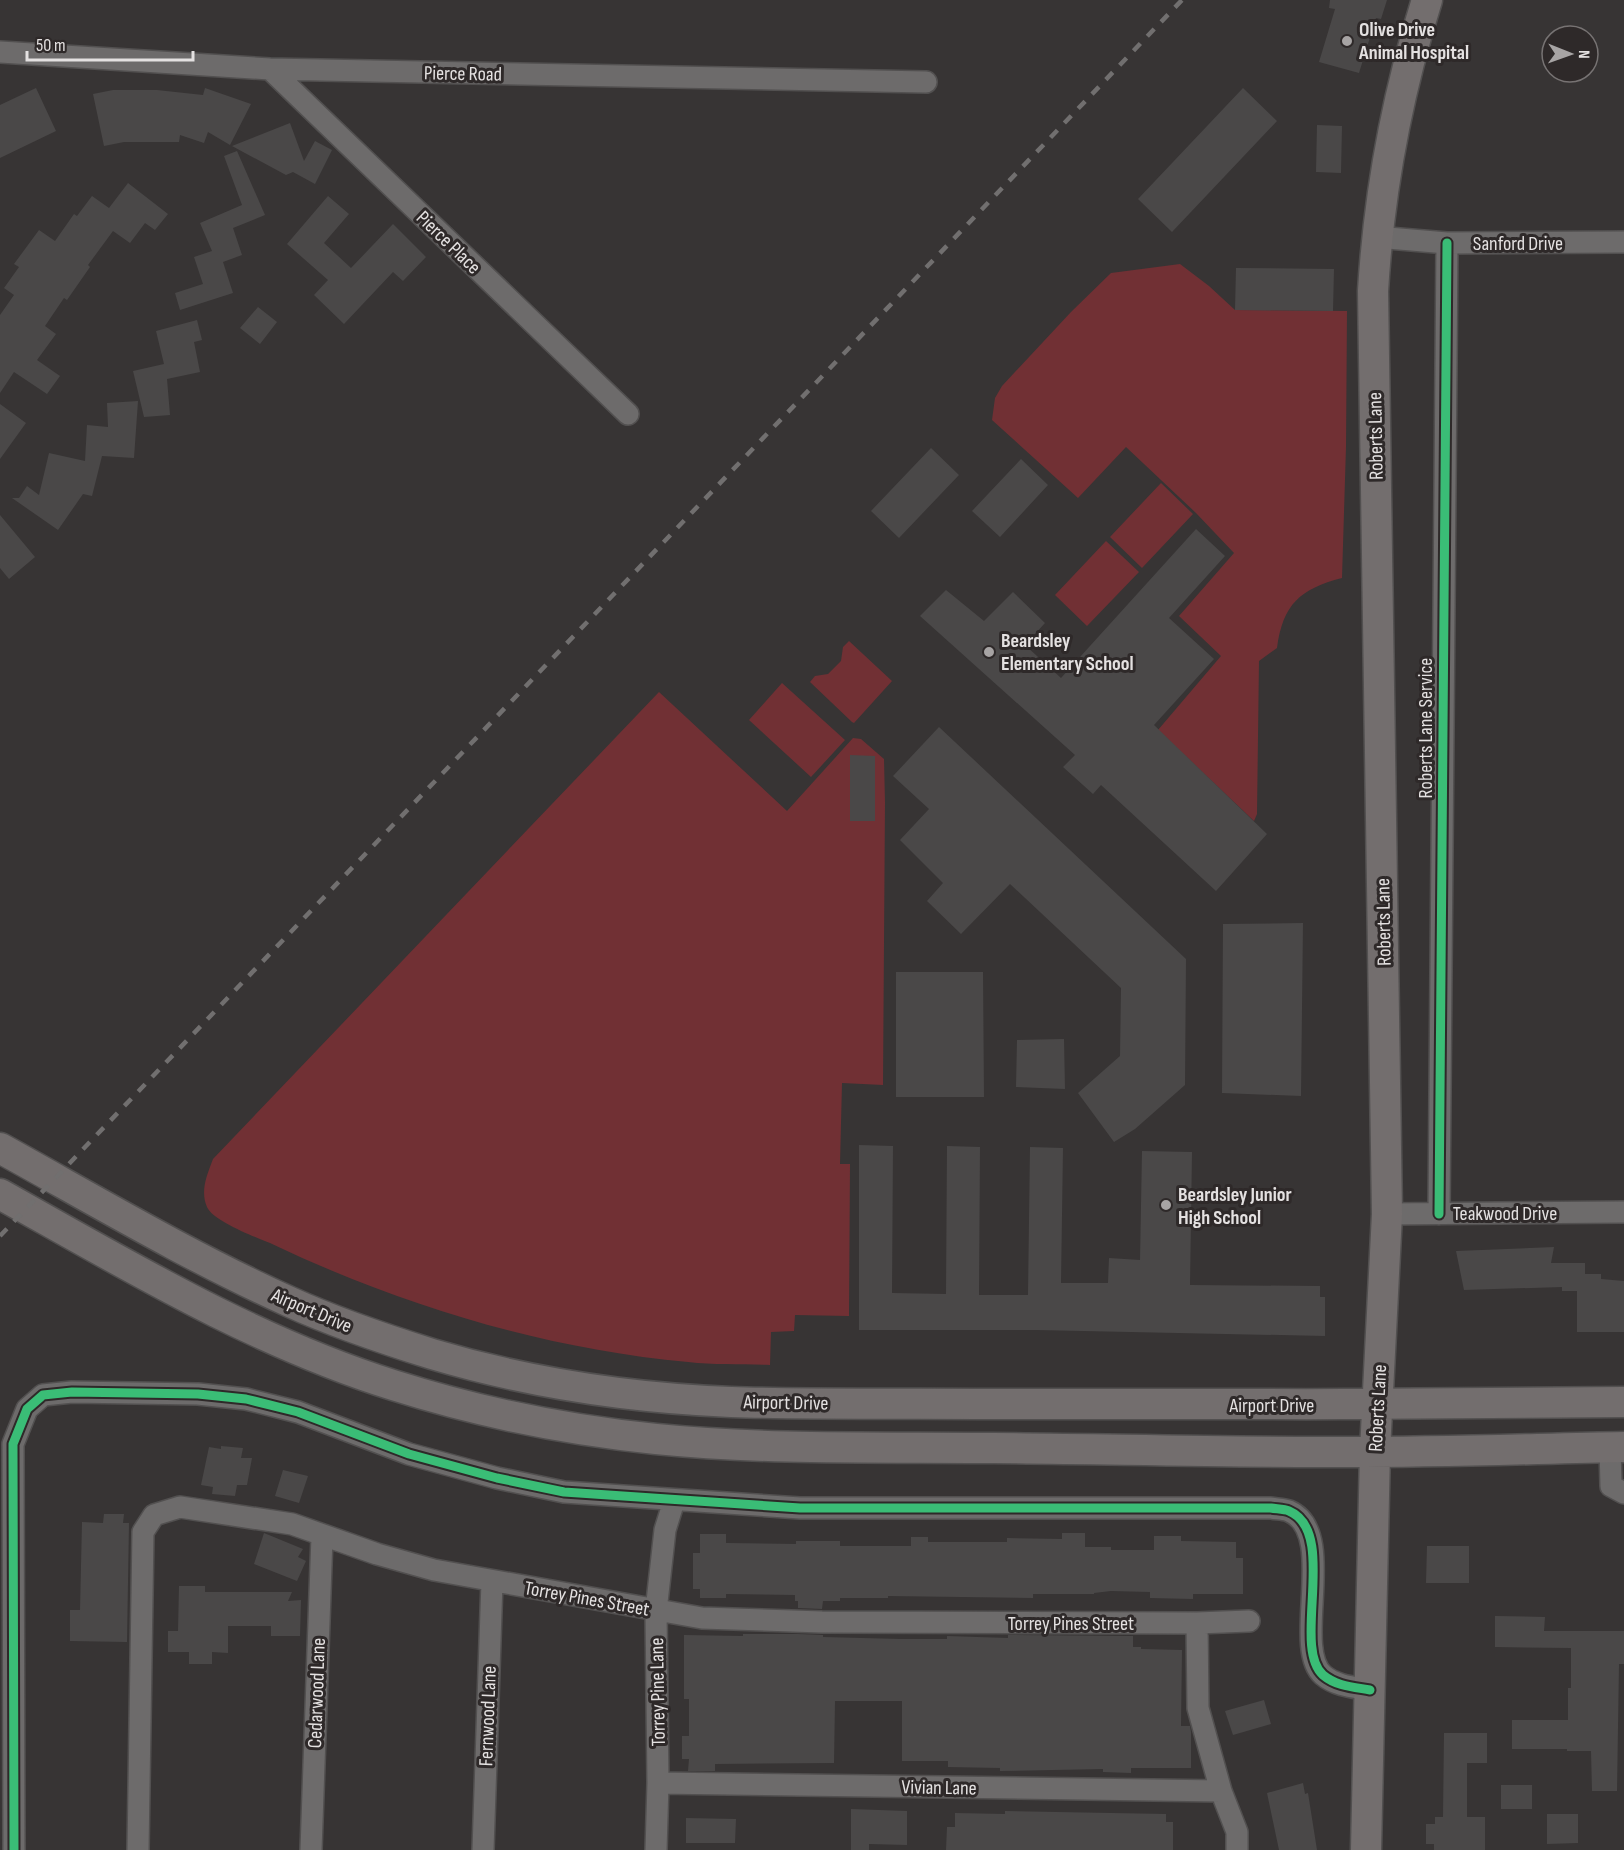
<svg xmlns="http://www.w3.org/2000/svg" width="1624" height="1850" viewBox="0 0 1624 1850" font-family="'Sofia Sans Condensed',sans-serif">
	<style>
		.green { fill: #713034 }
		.building { fill: #4a4848 }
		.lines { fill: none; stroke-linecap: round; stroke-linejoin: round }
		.minor-casing { stroke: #525050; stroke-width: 24 }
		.secondary-casing { stroke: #525050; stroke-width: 33 }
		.minor { stroke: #6d6b6b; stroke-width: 21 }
		.secondary { stroke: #736e6e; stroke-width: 30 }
		.rail { stroke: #716f6f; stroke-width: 4.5; stroke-dasharray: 10 10; stroke-linecap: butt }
		.cycleway-casing { stroke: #2e2929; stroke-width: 13 }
		.cycleway { stroke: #3abd76; stroke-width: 9 }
		.poi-dot { fill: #a7a4a4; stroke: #2e2929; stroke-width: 2 }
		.labels { text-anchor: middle; stroke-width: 6; stroke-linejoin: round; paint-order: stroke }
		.poi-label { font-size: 20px; font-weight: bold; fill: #e4e1e1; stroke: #2e2929; text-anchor: start }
		.street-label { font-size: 20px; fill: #e4e1e1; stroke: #2e2929 }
	</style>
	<rect width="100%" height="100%" fill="#373434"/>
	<path class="green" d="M 1180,264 L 1209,286 L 1235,310 L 1347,311 L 1346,447 L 1342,578 C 1300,589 1283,604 1277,648 L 1259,661 L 1257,814 L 1254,821 L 1158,730 L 1221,656 L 1179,616 L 1234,553 L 1196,513 L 1126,447 L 1078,498 L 992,420 L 995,398 L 1002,386 L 1071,312 L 1111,273 Z
		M 1161,483 L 1193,514 L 1142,568 L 1110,537 Z
		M 1106,541 L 1139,572 L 1087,626 L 1055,595 Z
		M 849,641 L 892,681 L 854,723 L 852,722 L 810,682 L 815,676 L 828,674 L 841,661 L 843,647 Z
		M 782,683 L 845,740 L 811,777 L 749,720 Z
		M 659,692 L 787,811 L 853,738 L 861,739 L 884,759 L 885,802 L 883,1085 L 842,1083 L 840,1164 L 850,1164 L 849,1316 L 795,1315 L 794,1331 L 771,1332 L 770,1365 C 742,1364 715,1365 688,1362 C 544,1349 400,1305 270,1243 C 255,1237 213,1221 207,1207 C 200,1191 207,1175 213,1159 Z"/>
	<path class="building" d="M 1330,0 L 1387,0 L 1381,19 L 1376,18 L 1359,73 L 1319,62 L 1335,9 L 1329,8 Z
		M 36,88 L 56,131 L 0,158 L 0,105 Z
		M 205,88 L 251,104 L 230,145 L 208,132 L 204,143 L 180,135 L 179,142 L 124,142 L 104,146 L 93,94 L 113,90 L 157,90 L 203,95 Z
		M 1243,88 L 1277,121 L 1172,232 L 1138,199 Z
		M 290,123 L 304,161 L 315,141 L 332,150 L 315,184 L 293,172 L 286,175 L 232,146 Z
		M 1317,125 L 1342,126 L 1341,173 L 1316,172 Z
		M 237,151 L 265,215 L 233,228 L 242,255 L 223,262 L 233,293 L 180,310 L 175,293 L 203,284 L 194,257 L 212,251 L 200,223 L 242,205 L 224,156 Z
		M 128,183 L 168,214 L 155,230 L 145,223 L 130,243 L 113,231 L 88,265 L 90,267 L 67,300 L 64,298 L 45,326 L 56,334 L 37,360 L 60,376 L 47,394 L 14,372 L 0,393 L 0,315 L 14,295 L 4,288 L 19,267 L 14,264 L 39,230 L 55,241 L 74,214 L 77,216 L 92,196 L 109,208 Z
		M 328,196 L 349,214 L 324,243 L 351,268 L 393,224 L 426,257 L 403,281 L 393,272 L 344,324 L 314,295 L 328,280 L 287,244 Z
		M 1236,268 L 1334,269 L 1333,311 L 1235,310 Z
		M 258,307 L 277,322 L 260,344 L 240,328 Z
		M 197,320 L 202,340 L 194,342 L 200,372 L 167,379 L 170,415 L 144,417 L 133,371 L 164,364 L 156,331 Z
		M 138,401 L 134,458 L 102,456 L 92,496 L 83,494 L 58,530 L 12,498 L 19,498 L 27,486 L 39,495 L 49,453 L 85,461 L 87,425 L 108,427 L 107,403 Z
		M 0,404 L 26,423 L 0,459 Z
		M 931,448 L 959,475 L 899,538 L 871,511 Z
		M 1021,459 L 1048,485 L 1000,537 L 972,511 Z
		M 0,515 L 35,557 L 9,579 L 0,568 Z
		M 1196,529 L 1225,556 L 1169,618 L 1214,659 L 1154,725 L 1267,834 L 1216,891 L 1101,785 L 1093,794 L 1063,767 L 1075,755 L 920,616 L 946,590 L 984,621 L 1013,592 L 1045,623 L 1025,645 L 1061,678 Z
		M 939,727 L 1186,959 L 1185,1085 L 1135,1129 L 1114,1142 L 1078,1093 L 1120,1056 L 1121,988 L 1010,884 L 961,934 L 927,901 L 943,883 L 900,840 L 929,809 L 893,776 Z
		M 850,755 L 875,756 L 875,821 L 850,821 Z
		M 1303,923 L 1301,1096 L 1222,1093 L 1223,924 Z
		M 896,972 L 983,972 L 984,1097 L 896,1097 Z
		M 1064,1039 L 1065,1089 L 1016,1087 L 1017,1040 Z
		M 859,1145 L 893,1146 L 892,1293 L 946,1294 L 947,1146 L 980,1147 L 979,1295 L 1028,1295 L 1030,1147 L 1063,1148 L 1061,1283 L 1108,1283 L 1109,1258 L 1140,1260 L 1142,1151 L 1192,1152 L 1190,1285 L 1320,1286 L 1320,1297 L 1325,1297 L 1325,1336 L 1036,1330 L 859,1330 Z
		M 1554,1247 L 1551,1263 L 1585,1263 L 1585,1274 L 1601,1274 L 1601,1279 L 1624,1281 L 1624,1332 L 1577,1332 L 1577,1291 L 1562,1291 L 1562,1287 L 1464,1290 L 1456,1251 Z
		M 221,1446 L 243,1448 L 241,1458 L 252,1458 L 247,1485 L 237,1485 L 235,1496 L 212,1494 L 213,1487 L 201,1485 L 209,1447 L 221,1449 Z
		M 283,1470 L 308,1476 L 299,1503 L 275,1496 Z
		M 104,1514 L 124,1514 L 123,1523 L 129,1523 L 127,1642 L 70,1641 L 70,1610 L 80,1610 L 82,1522 L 103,1523 Z
		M 264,1533 L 303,1549 L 298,1557 L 306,1561 L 297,1581 L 254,1564 Z
		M 1062,1533 L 1085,1533 L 1085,1547 L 1111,1547 L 1111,1550 L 1154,1550 L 1154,1536 L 1181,1536 L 1181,1541 L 1236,1542 L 1236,1558 L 1243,1558 L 1243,1594 L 1193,1594 L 1193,1599 L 1150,1598 L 1150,1592 L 1111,1591 L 1094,1593 L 1094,1594 L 1033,1594 L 1033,1598 L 888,1596 L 888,1598 L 840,1598 L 840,1601 L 823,1601 L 822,1609 L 798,1608 L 798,1601 L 795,1601 L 795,1595 L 726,1594 L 726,1598 L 700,1598 L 700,1589 L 693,1589 L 693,1553 L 700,1553 L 700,1534 L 726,1534 L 726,1543 L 796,1544 L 796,1541 L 840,1541 L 840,1546 L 911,1546 L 911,1537 L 928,1537 L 928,1542 L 1007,1542 L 1007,1538 L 1062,1539 Z
		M 1427,1546 L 1469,1546 L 1469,1583 L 1426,1583 Z
		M 179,1586 L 205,1586 L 205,1592 L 292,1592 L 288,1601 L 301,1600 L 300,1636 L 271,1636 L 271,1626 L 228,1626 L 228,1653 L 212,1652 L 212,1664 L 189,1664 L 189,1652 L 168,1652 L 168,1631 L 178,1631 Z
		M 1495,1616 L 1545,1617 L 1544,1631 L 1624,1631 L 1624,1664 L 1619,1664 L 1617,1791 L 1592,1791 L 1591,1751 L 1567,1751 L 1567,1749 L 1512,1749 L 1512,1720 L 1568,1720 L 1568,1688 L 1571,1688 L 1571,1648 L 1495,1647 Z
		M 743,1634 L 798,1634 L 823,1635 L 823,1637 L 901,1639 L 947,1639 L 947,1636 L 1008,1638 L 1008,1635 L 1133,1636 L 1133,1647 L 1141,1647 L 1141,1649 L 1182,1650 L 1181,1726 L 1190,1726 L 1191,1732 L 1191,1768 L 1131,1768 L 1131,1773 L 1103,1772 L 1103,1769 L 1000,1771 L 1000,1768 L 948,1767 L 948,1761 L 902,1761 L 902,1701 L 835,1701 L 834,1763 L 715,1764 L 715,1771 L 688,1771 L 689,1759 L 682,1759 L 682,1736 L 689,1736 L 689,1699 L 684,1699 L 684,1635 L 743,1636 Z
		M 1264,1700 L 1271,1724 L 1233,1735 L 1225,1711 Z
		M 1444,1733 L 1487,1733 L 1487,1763 L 1467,1763 L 1467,1817 L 1485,1817 L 1485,1850 L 1434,1850 L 1434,1844 L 1426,1844 L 1426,1824 L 1435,1824 L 1435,1817 L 1443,1817 Z
		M 1303,1783 L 1305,1794 L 1308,1793 L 1317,1850 L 1279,1850 L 1267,1793 Z
		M 1501,1785 L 1532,1785 L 1532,1809 L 1501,1809 Z
		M 851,1809 L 907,1811 L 907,1845 L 869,1844 L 869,1850 L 851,1850 Z
		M 1005,1811 L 1166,1814 L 1166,1822 L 1173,1822 L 1173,1850 L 946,1850 L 947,1827 L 955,1827 L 955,1813 L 1005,1814 Z
		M 1547,1814 L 1578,1814 L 1578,1843 L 1547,1844 Z
		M 686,1818 L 736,1819 L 735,1843 L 686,1843 Z"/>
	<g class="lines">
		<g class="minor-casing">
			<path id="minor" d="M 0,52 L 270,69 L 926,82
				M 270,69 L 628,414
				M 1376,237 L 1447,243 L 1624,242
				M 1387,1214 L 1624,1212
				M 1439,1214 L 1447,243
				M 1610,1447 L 1611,1486 L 1624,1493
				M 1197,1623 L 1249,1621
				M 658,1783 L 1221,1791
				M 14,1850 L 13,1444 L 27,1409 L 43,1395 L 72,1392 L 198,1394 L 246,1399 L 298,1412 L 409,1454 L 497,1478 L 564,1492 L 800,1508 L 1271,1508 C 1276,1509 1284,1509 1289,1511 C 1339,1532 1291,1647 1323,1675 C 1336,1686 1353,1687 1370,1690
				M 138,1850 L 143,1532 L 154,1515 L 180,1507 L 292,1524 L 377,1554 L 434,1570 L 702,1618 L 822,1622 L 1197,1623 L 1198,1708 L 1221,1791 L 1237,1832 L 1237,1850
				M 311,1850 L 322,1536
				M 483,1850 L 492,1581
				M 656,1850 L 658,1783 L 656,1611 L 665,1530 L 674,1501"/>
		</g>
		<g class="secondary-casing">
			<path id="secondary" d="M 0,1148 C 96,1201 190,1257 290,1302 C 336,1323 384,1339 432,1354 C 529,1383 631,1398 731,1402 C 818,1405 905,1403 992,1404 C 1203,1405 1413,1404 1624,1402
				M 0,1194 C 127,1265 253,1341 393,1385 C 478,1412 567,1430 656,1439 C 767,1450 881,1447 993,1448 C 1102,1449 1212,1452 1321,1452 C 1422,1453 1523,1449 1624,1447
				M 1366,1850 L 1375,1451 L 1387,1214 L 1373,291 C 1379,191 1397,95 1427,0"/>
		</g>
		<use href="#minor" class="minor"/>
		<use href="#secondary" class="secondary"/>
		<path class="rail" d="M 0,1236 L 1182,0"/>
		<g class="cycleway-casing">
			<path id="cycleway" d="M 1439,1214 L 1447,243
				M 14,1850 L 13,1444 L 27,1409 L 43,1395 L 72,1392 L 198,1394 L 246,1399 L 298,1412 L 409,1454 L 497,1478 L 564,1492 L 800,1508 L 1271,1508 C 1276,1509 1284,1509 1289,1511 C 1339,1532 1291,1647 1323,1675 C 1336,1686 1353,1687 1370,1690"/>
		</g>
		<use href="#cycleway" class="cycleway"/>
	</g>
	<g class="poi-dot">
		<circle cx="1347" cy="41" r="6"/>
		<circle cx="989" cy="652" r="6"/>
		<circle cx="1166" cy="1205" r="6"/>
	</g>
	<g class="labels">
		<g class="poi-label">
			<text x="1359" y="36">Olive Drive<tspan x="1359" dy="23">Animal Hospital</tspan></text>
			<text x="1001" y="647">Beardsley<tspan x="1001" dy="23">Elementary School</tspan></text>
			<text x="1178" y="1201">Beardsley Junior<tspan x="1178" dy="23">High School</tspan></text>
		</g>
		<g class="street-label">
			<text transform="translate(463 73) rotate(1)" y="7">Pierce Road</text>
			<text transform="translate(449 242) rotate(44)" y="7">Pierce Place</text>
			<text x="1518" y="250">Sanford Drive</text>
			<text transform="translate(1375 436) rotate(-91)" y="7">Roberts Lane</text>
			<text transform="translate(1425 728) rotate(-90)" y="7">Roberts Lane Service</text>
			<text transform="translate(1383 922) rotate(-91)" y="7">Roberts Lane</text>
			<text x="1505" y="1220">Teakwood Drive</text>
			<text transform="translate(312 1310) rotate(23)" y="7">Airport Drive</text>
			<text transform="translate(786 1402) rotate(1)" y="7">Airport Drive</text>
			<text x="1272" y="1412">Airport Drive</text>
			<text transform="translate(1377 1408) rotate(-87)" y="7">Roberts Lane</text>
			<text transform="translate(587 1598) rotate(10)" y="7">Torrey Pines Street</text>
			<text x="1071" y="1630">Torrey Pines Street</text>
			<text transform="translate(657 1692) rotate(-91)" y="7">Torrey Pine Lane</text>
			<text transform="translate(316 1693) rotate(-88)" y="7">Cedarwood Lane</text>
			<text transform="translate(487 1716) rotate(-88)" y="7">Fernwood Lane</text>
			<text transform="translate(939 1787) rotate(1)" y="7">Vivian Lane</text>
		</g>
	</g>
	<g transform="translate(1570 54) rotate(91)"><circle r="28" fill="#2e2929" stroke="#777373" stroke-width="1.5"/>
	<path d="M0-4.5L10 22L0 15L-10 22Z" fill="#a7a4a4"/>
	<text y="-9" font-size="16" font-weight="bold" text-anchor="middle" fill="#e4e1e1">N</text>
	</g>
	<path d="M27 51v9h166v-9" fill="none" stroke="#e4e1e1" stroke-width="3"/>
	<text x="36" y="51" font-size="18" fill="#e4e1e1" stroke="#2e2929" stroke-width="4.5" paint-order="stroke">50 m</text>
</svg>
